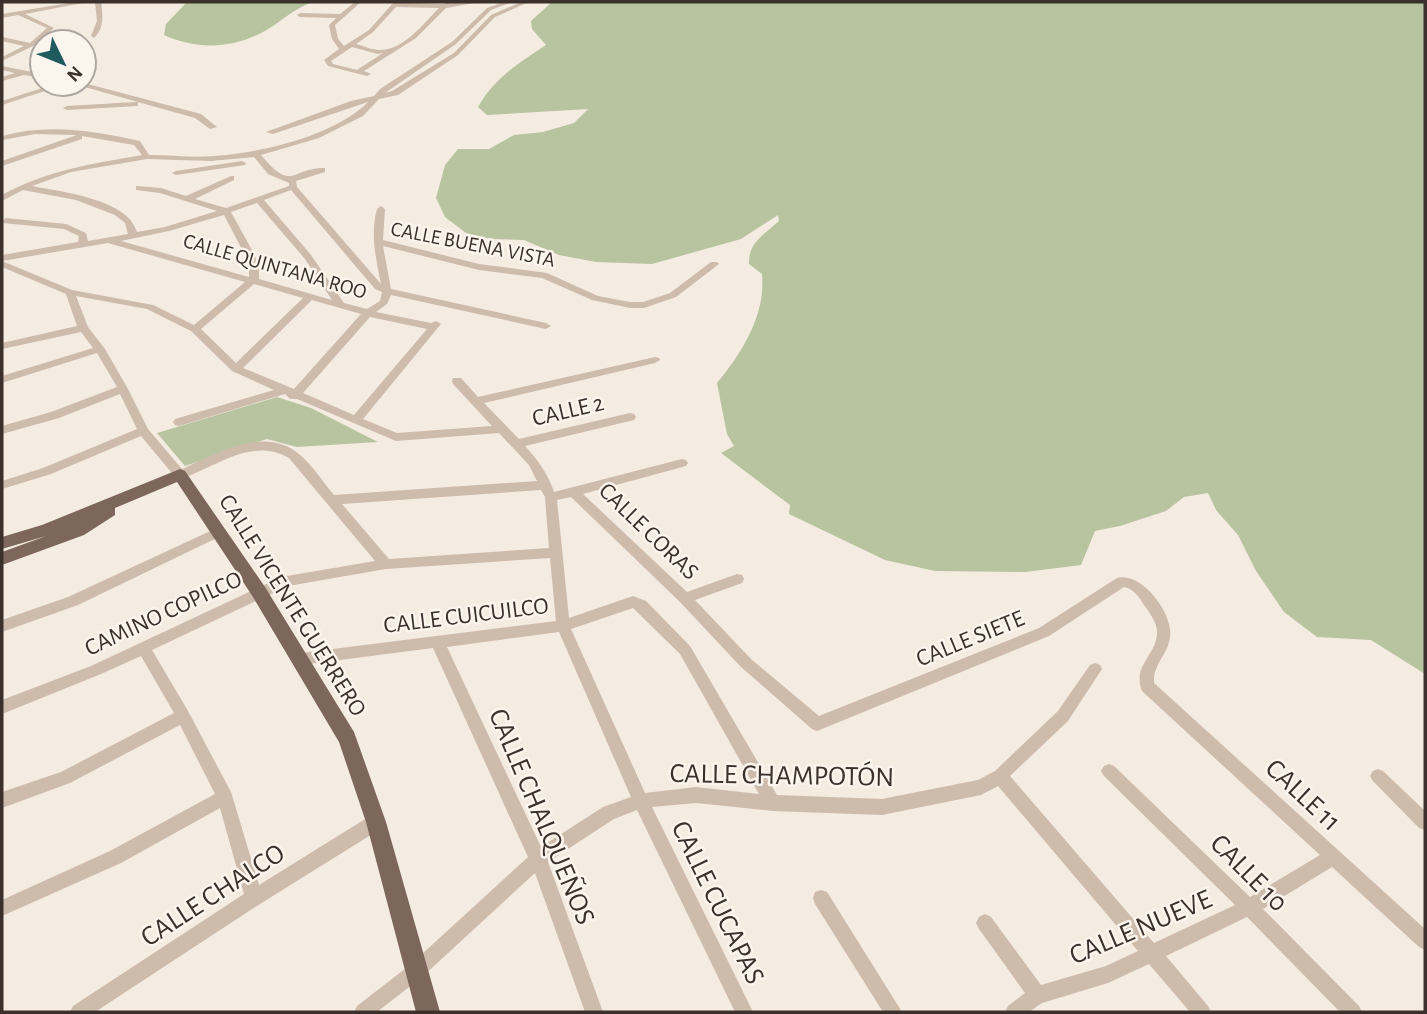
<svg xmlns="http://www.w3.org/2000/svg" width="1427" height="1014" viewBox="0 0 1427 1014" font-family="'Alegreya Sans',sans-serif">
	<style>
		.green { fill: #b8c4a0 }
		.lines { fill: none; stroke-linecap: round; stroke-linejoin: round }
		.minor { fill: #cdbbac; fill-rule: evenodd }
		.major { fill: #7d675c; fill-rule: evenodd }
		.labels { text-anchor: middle; stroke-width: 5; stroke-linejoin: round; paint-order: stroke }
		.far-street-label { font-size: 21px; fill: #3b302b; stroke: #fbf5ee }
		.street-label { font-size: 24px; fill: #3b302b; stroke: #fbf5ee }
		.near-street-label { font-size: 28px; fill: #3b302b; stroke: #fbf5ee }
	</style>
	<rect width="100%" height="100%" fill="#f4ebe1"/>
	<path class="green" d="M 187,2 L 312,2 C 292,10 282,21 265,31 C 232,49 197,50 164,35 L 166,24 Z
		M 552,2 L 1425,2 L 1425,674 L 1371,640 L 1317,637 L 1284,612 L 1256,571 L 1238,535 L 1216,510 L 1208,493 L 1184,497 L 1166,511 L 1120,526 L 1095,531 L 1081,565 L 1025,572 L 935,571 L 885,560 L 789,514 L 790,505 L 721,453 L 734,446 L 727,434 L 717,383 C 742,353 766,315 762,274 L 749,264 C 748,242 765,234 779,221 L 778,215 L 741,239 L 652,264 L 596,262 L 559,255 L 524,240 L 491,239 L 466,233 L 445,217 L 436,198 L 445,165 L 458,149 L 489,149 L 514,135 L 543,132 L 574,123 L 588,109 L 487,115 L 478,107 C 494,78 519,63 546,45 L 532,29 L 531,21 Z
		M 277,397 L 311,408 L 378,442 L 297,447 L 267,439 L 185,466 L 157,433 Z"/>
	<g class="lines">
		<path class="minor" d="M 75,2 L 88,2 L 25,14 L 54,28 L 33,46 L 2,61 L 2,57 L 24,46 L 2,41 L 2,37 L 30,43 L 47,28 L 18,15 L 2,18 L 2,14 Z
			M 95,2 L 101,2 C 103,15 104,29 94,38 L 91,36 L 97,21 Z
			M 355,2 L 361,2 L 335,25 L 338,39 L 344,46 L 369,30 L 394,2 L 443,4 L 449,2 L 480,2 L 446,8 L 416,38 L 364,71 L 371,74 L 367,76 L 328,66 L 324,60 L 339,49 L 332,39 L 329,25 L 336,18 L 300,17 L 297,15 L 300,13 L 340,14 ZM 396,7 L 439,8 C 423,24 403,51 379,50 C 372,50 363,46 356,44 L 373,32 ZM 352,47 L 378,54 L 383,53 L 357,70 L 333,64 L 331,61 Z
			M 504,2 L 512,2 L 491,10 L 456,44 L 385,93 L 392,91 L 454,53 L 491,15 L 521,2 L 529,2 L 495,17 L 458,55 L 398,95 L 379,99 L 363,116 L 319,138 L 261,155 C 293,193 290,168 325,168 L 325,172 L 296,181 L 297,187 L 381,284 C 376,259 370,234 377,209 L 381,206 L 385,209 L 383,240 L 479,264 L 547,273 L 598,296 L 630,302 L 643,302 L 670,293 L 711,262 L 717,262 L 719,264 L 676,297 L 644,308 L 630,308 L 592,300 L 542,278 L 479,270 L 383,246 L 391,289 L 546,323 L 551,326 L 546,329 L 391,295 L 387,304 L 376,312 L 431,323 L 436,321 L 441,324 L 363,419 L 397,433 L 492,426 L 453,384 L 452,381 L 453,378 L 461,378 L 478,397 L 655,357 L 659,358 L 660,360 L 655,363 L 484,403 L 519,439 L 630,413 L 634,414 L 636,417 L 634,420 L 525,446 C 538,460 549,476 554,492 L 682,459 L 686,460 L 688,463 L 686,466 L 583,494 L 687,592 L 737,574 L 742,575 L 744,579 L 742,583 L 695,600 L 751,659 L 819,716 L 1039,628 L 1117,578 C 1142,571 1174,615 1170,637 C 1168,655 1153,663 1154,683 L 1425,929 L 1425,950 L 1419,947 L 1332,867 L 1263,909 L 1359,1006 L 1362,1012 L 1340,1012 L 1247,917 L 1166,956 L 1208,1006 L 1211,1012 L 1190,1012 L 1149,964 L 1108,983 L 1042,1003 L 1029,1012 L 1005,1012 L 1008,1006 L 1025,993 L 979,929 L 976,923 L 979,917 L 985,914 L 991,917 L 1041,985 L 1106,966 L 1138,951 L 998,786 L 981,795 L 882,815 L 773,811 L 696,803 L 652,807 L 753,1012 L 735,1012 L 637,810 L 614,819 L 548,862 L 603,1012 L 585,1012 L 535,873 L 422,977 L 377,1012 L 354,1012 L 357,1006 L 410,965 L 528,857 L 433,648 L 301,665 L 296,663 L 294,659 L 296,655 L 301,653 L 556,621 L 550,558 L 386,569 L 288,586 L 152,650 L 188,711 L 231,792 L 259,885 L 370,816 L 376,814 L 382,816 L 384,822 L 382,828 L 260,904 L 95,1012 L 70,1012 L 73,1006 L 244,894 L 220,808 L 121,863 L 2,916 L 2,900 L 110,851 L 215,794 L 180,725 L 70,783 L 2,808 L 2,792 L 61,772 L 174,713 L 141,656 L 101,674 L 2,714 L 2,700 L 91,666 L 281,577 L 375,561 L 289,458 C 252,436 215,468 180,479 L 176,478 L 141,436 L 51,474 L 2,489 L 2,481 L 43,468 L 137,429 L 120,394 L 59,418 L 2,434 L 2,426 L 51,412 L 117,387 L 97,353 L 2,383 L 2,376 L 93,348 L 81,332 L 2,349 L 2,343 L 77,326 L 66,294 L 2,267 L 2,261 L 72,290 L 153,305 L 194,325 L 245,282 L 108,243 L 2,261 L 2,255 L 78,242 L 79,236 L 64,229 L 3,223 L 2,221 L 6,218 L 66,224 L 86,233 L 88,241 L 128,234 L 125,223 L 115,215 L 76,200 L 23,190 L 2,201 L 2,195 C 48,170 91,164 142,155 L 134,145 L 82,136 L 82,139 L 2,166 L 2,161 L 77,135 L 35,134 L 2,140 L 2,136 C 48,123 94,131 140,141 L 149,155 C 171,155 193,158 214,156 C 261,153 334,136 368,102 L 273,134 L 266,132 L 351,101 L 374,96 L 380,89 L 452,42 L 487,8 ZM 254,157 L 268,174 L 289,183 L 289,186 L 226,208 L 195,199 L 234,180 L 234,176 L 231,176 L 186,196 L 161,188 L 136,186 L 136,190 L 160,193 L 217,211 L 165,227 L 137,232 C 128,199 62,192 32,186 L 71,172 L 147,159 L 211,161 ZM 291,190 L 375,289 L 382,292 L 380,301 L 367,309 L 344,303 L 311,255 L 264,200 ZM 257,203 L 305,259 L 332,300 L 259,279 L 259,263 L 231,212 ZM 224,215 L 249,263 L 249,277 L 121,241 L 169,231 ZM 254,284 L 303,298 L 236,363 L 201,329 ZM 76,296 L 147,309 L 191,331 L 232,371 L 274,390 L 175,419 L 173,422 L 175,425 L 179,426 L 285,394 L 290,399 L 297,399 L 396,441 L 499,433 L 529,465 L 537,481 L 334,495 C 322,481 310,461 295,451 C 260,427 214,455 182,469 L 148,429 L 128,389 L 105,349 L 88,327 ZM 312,300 L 361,314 L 294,389 L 243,368 ZM 370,317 L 427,329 L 354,415 L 303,393 ZM 541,490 L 545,497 L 549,548 L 389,559 L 342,504 ZM 571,497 L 680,602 L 741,667 L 812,729 L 817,731 L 1049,636 L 1124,587 C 1134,589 1139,597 1144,605 C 1150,613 1158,624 1157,634 C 1156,655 1132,666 1142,691 L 1320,855 L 1250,897 L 1114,766 L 1109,764 L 1104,766 L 1101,771 L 1104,776 L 1235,905 L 1154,943 L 1010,776 L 1068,721 L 1102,669 L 1100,665 L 1095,663 L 1090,665 L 1058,711 L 995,771 L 978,780 L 882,799 L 777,795 L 690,646 L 646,601 L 633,596 L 569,618 L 557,500 ZM 633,608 L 680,654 L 759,794 L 696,787 L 645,793 L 571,629 ZM 559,632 L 631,797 L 603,807 L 541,847 L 447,647 Z
			M 2,66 L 42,74 L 42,78 L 24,75 L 2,81 L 2,77 L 15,73 L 2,70 Z
			M 84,83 L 201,114 L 217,127 L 210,129 L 195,118 L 74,84 Z
			M 55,84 L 66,84 L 2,105 L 2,101 Z
			M 135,102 L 138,102 L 138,106 L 67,110 L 63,108 L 67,106 Z
			M 242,161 L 246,163 L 245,165 L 176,175 L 172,173 L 176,171 Z
			M 219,527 L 223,529 L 225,532 L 223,535 L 78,605 L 2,632 L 2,620 L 68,597 Z
			M 1378,769 L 1383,771 L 1425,811 L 1425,830 L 1419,828 L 1373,781 L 1370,776 L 1373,771 Z
			M 821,890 L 827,892 L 902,1012 L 883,1012 L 815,904 L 813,898 L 815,892 Z"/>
		<path class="major" d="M 180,469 L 185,471 L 265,587 L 354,732 L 386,822 L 440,1012 L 416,1012 L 366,822 L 339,742 L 253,597 L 177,482 L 115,508 L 115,515 L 84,535 L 2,565 L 2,552 L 46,536 L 2,549 L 2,537 L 42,525 Z"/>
	</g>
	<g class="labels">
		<g class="far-street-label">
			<text transform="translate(473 244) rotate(11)" y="7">CALLE BUENA VISTA</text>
			<text transform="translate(275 266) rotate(16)" y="7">CALLE QUINTANA ROO</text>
		</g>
		<g class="street-label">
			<text transform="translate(568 410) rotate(-13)" y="8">CALLE 2</text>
			<text transform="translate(649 531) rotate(44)" y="8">CALLE CORAS</text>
			<text transform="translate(293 605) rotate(58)" y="8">CALLE VICENTE GUERRERO</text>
			<text transform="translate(163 613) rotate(-25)" y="8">CAMINO COPILCO</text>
			<text transform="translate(466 615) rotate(-7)" y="8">CALLE CUICUILCO</text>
			<text transform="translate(970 638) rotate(-22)" y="8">CALLE SIETE</text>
		</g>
		<g class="near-street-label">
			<text transform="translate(782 774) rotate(1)" y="10">CALLE CHAMPOTÓN</text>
			<text transform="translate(1304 794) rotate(43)" y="10">CALLE 11</text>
			<text transform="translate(543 816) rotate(67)" y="10">CALLE CHALQUEÑOS</text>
			<text transform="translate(1250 872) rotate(45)" y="10">CALLE 10</text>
			<text transform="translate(212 894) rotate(-33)" y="10">CALLE CHALCO</text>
			<text transform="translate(719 902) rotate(64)" y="10">CALLE CUCAPAS</text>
			<text transform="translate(1140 926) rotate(-23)" y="10">CALLE NUEVE</text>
		</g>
	</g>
	<rect width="1427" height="1014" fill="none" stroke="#3b302b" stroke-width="7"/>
	<g transform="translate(63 63) rotate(133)"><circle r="33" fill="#fbf5ee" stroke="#aea6a0" stroke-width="2"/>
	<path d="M0-5L12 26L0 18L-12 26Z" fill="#1f5a5e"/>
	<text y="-10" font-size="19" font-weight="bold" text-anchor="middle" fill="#3b302b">N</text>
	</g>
</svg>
